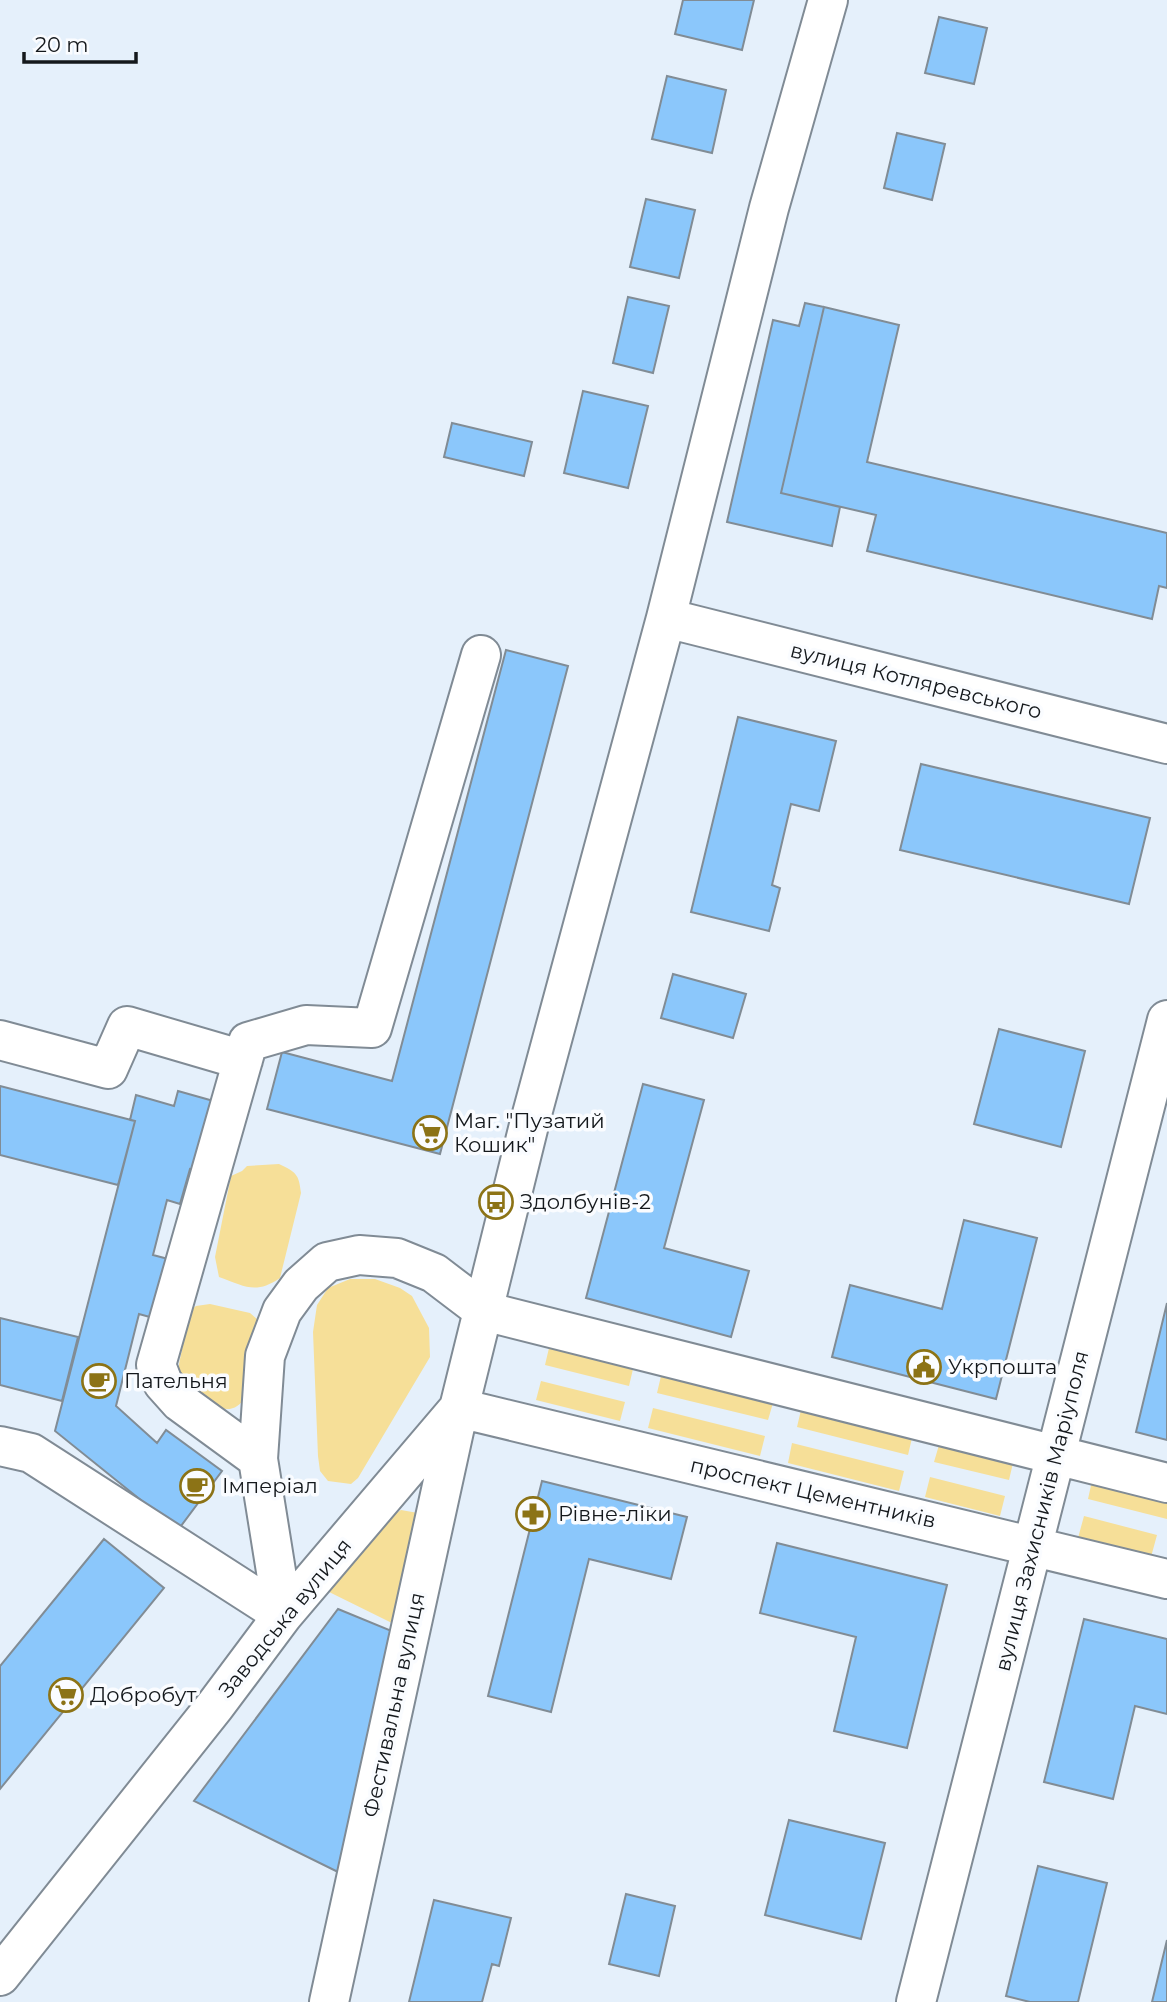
<svg xmlns="http://www.w3.org/2000/svg" width="1167" height="2002" viewBox="0 0 1167 2002" font-family="Montserrat,sans-serif">
	<style>
		.green { fill: #f6df98 }
		.building { fill: #8bc7fb; stroke: #818c95; stroke-width: 2 }
		.lines { fill: none; stroke-linecap: round; stroke-linejoin: round }
		.minor-casing { stroke: #808b95; stroke-width: 42 }
		.minor { stroke: #fff; stroke-width: 38 }
		.labels { text-anchor: middle; stroke-width: 7; stroke-linejoin: round; paint-order: stroke }
		.street-label { font-size: 21px; fill: #14181c; stroke: #fafcff }
		.poi-label { font-size: 21px; fill: #14181c; stroke: #fafcff; text-anchor: start }
	</style>
	<rect width="100%" height="100%" fill="#e5f0fb"/>
	<path class="green" d="M 279,1164 C 296,1172 299,1174 301,1193 L 280,1278 C 255,1295 245,1286 219,1277 L 215,1257 L 231,1176 L 242,1171 L 247,1166 Z
		M 350,1279 L 375,1279 L 400,1288 L 412,1296 L 429,1328 L 430,1357 L 358,1478 L 351,1484 L 328,1481 L 320,1471 L 318,1456 L 313,1332 L 317,1305 L 328,1288 Z
		M 210,1304 L 250,1313 L 257,1319 L 258,1331 L 246,1396 C 227,1429 196,1391 179,1375 L 179,1364 L 190,1311 L 196,1306 Z
		M 549,1348 L 633,1369 L 629,1386 L 545,1365 Z
		M 661,1376 L 773,1403 L 768,1420 L 657,1393 Z
		M 541,1381 L 625,1402 L 620,1421 L 536,1400 Z
		M 653,1408 L 765,1436 L 760,1456 L 648,1428 Z
		M 801,1410 L 912,1438 L 908,1455 L 797,1427 Z
		M 792,1443 L 904,1471 L 899,1491 L 788,1463 Z
		M 939,1445 L 1013,1463 L 1009,1480 L 934,1462 Z
		M 930,1477 L 1005,1496 L 1000,1516 L 925,1497 Z
		M 1092,1481 L 1167,1501 L 1167,1519 L 1088,1499 Z
		M 401,1510 L 418,1513 L 398,1626 L 323,1589 L 381,1523 Z
		M 1084,1516 L 1157,1535 L 1151,1557 L 1078,1538 Z"/>
	<path class="building" d="M 683,0 L 754,0 L 742,50 L 675,34 Z
		M 939,17 L 987,28 L 974,84 L 925,73 Z
		M 667,76 L 726,90 L 712,153 L 652,139 Z
		M 897,133 L 945,144 L 932,200 L 884,188 Z
		M 646,199 L 695,210 L 679,278 L 630,267 Z
		M 628,297 L 669,306 L 653,373 L 613,363 Z
		M 805,303 L 824,307 L 781,493 L 840,507 L 832,546 L 727,522 L 773,320 L 799,326 Z
		M 824,307 L 899,325 L 867,462 L 1167,533 L 1167,588 L 1159,586 L 1152,619 L 867,551 L 876,515 L 781,493 Z
		M 583,391 L 648,406 L 628,488 L 564,473 Z
		M 452,423 L 532,442 L 524,476 L 444,457 Z
		M 506,650 L 568,666 L 440,1154 L 267,1109 L 282,1052 L 392,1081 Z
		M 738,717 L 836,741 L 819,811 L 791,804 L 772,885 L 780,888 L 769,931 L 691,912 Z
		M 921,764 L 1150,818 L 1129,904 L 900,850 Z
		M 673,974 L 746,994 L 733,1038 L 661,1018 Z
		M 999,1029 L 1085,1051 L 1061,1147 L 974,1124 Z
		M 643,1084 L 704,1100 L 664,1248 L 749,1271 L 731,1337 L 586,1298 Z
		M 0,1086 L 135,1121 L 118,1185 L 0,1155 Z
		M 178,1091 L 217,1102 L 199,1171 L 190,1169 L 180,1204 L 167,1200 L 153,1255 L 172,1260 L 157,1319 L 139,1314 L 116,1406 L 157,1443 L 166,1430 L 222,1471 L 178,1530 L 55,1431 L 135,1121 L 130,1120 L 136,1095 L 174,1106 Z
		M 964,1220 L 1037,1238 L 996,1399 L 832,1357 L 850,1285 L 942,1309 Z
		M 1167,1303 L 1167,1440 L 1136,1432 Z
		M 0,1318 L 78,1337 L 62,1401 L 0,1385 Z
		M 542,1481 L 687,1517 L 671,1579 L 589,1559 L 551,1712 L 488,1696 Z
		M 104,1539 L 164,1588 L 0,1789 L 0,1666 Z
		M 777,1543 L 947,1585 L 907,1748 L 834,1731 L 856,1637 L 760,1613 Z
		M 338,1609 L 399,1634 L 338,1872 L 194,1801 Z
		M 1084,1619 L 1167,1639 L 1167,1714 L 1135,1706 L 1113,1799 L 1044,1782 Z
		M 789,1820 L 885,1843 L 861,1939 L 765,1915 Z
		M 1038,1866 L 1107,1883 L 1078,2002 L 1030,2002 L 1006,1996 Z
		M 626,1894 L 675,1906 L 659,1976 L 609,1964 Z
		M 434,1900 L 511,1918 L 499,1966 L 492,1964 L 482,2002 L 409,2002 Z
		M 1167,1940 L 1167,2002 L 1152,2002 Z"/>
	<g class="lines">
		<g class="minor-casing">
			<path id="minor" d="M 666,618 L 1167,744
				M 0,1040 L 108,1069 L 127,1026 L 243,1060
				M 0,1446 L 31,1453 L 283,1615
				M 258,1459 L 180,1402 L 163,1383 L 156,1365 L 248,1042 L 306,1025 L 372,1028 L 481,655
				M 283,1615 L 258,1459 L 265,1356 L 282,1311 L 301,1285 L 327,1262 L 359,1255 L 397,1258 L 434,1273 L 484,1311 L 1167,1483
				M 0,1976 L 215,1706 L 283,1615 L 459,1408 L 529,1125 L 666,618 L 769,208 L 828,0
				M 329,2002 L 459,1408 L 1167,1579
				M 916,2002 L 1167,1020"/>
		</g>
		<use href="#minor" class="minor"/>
	</g>
	<defs>
		<g id="supermarket-ring" transform="scale(1.75)"><circle r="9.5" fill="#fafcff" stroke="#8c7316" stroke-width="1.5"/><path d="M-6-5.5h2.5l.6 2H6L4.5 2H-2.5L-4.4-4H-6ZM-1.5 3.2a1.3 1.3 0 1 0 .1 0ZM3 3.2a1.3 1.3 0 1 0 .1 0Z" fill="#8c7316"/></g>
		<g id="bus-ring" transform="scale(1.75)"><circle r="9.5" fill="#fafcff" stroke="#8c7316" stroke-width="1.5"/><path d="M-5-6H5V4H4V6H2V4H-2V6H-4V4H-5ZM-3.5-4V0h7V-4ZM-3.5 1.2v1.5H-2V1.2ZM2 1.2v1.5H3.5V1.2Z" fill="#8c7316"/></g>
		<g id="civic-ring" transform="scale(1.75)"><circle r="9.5" fill="#fafcff" stroke="#8c7316" stroke-width="1.5"/><path d="M-.6-6.5H3V-4.5H.6V-3L4-1V1h2V6H-6V1h2V-1L-.6-3ZM-1.2 2.5V6h2.4V2.5Z" fill="#8c7316"/></g>
		<g id="cafe-ring" transform="scale(1.75)"><circle r="9.5" fill="#fafcff" stroke="#8c7316" stroke-width="1.5"/><path d="M-5.5-4.5H6V0H3Q3 3.5 0 3.5H-2.5Q-5.5 3.5-5.5 0ZM3-3.2v2h1.7v-2ZM-6 4.5H4V6H-6Z" fill="#8c7316"/></g>
		<g id="pharmacy-ring" transform="scale(1.75)"><circle r="9.5" fill="#fafcff" stroke="#8c7316" stroke-width="1.5"/><path d="M-2-6h4v4h4v4h-4v4h-4v-4h-4v-4h4Z" fill="#8c7316"/></g>
	</defs>
	<g fill-rule="evenodd">
		<use href="#supermarket-ring" x="430" y="1133"/>
		<use href="#bus-ring" x="496" y="1202"/>
		<use href="#civic-ring" x="924" y="1367"/>
		<use href="#cafe-ring" x="99" y="1381"/>
		<use href="#cafe-ring" x="197" y="1486"/>
		<use href="#pharmacy-ring" x="533" y="1514"/>
		<use href="#supermarket-ring" x="66" y="1695"/>
	</g>
	<g class="labels">
		<g class="street-label">
			<text transform="translate(916 681) rotate(14)" y="7">вулиця Котляревського</text>
			<text transform="translate(813 1493) rotate(13)" y="7">проспект Цементників</text>
			<text transform="translate(1042 1511) rotate(-76)" y="7">вулиця Захисників Маріуполя</text>
			<text transform="translate(285 1618) rotate(-51)" y="7">Заводська вулиця</text>
			<text transform="translate(394 1705) rotate(-78)" y="7">Фестивальна вулиця</text>
		</g>
		<g class="poi-label">
			<text x="454" y="1128">Маг. "Пузатий<tspan x="454" dy="24">Кошик"</tspan></text>
			<text x="520" y="1209">Здолбунів-2</text>
			<text x="948" y="1374">Укрпошта</text>
			<text x="124" y="1388">Пательня</text>
			<text x="222" y="1493">Імперіал</text>
			<text x="558" y="1521">Рівне-ліки</text>
			<text x="90" y="1702">Добробут</text>
		</g>
	</g>
	<path d="M24 52v10h112v-10" fill="none" stroke="#14181c" stroke-width="3.5"/>
	<text x="35" y="52" font-size="21" fill="#14181c" stroke="#fafcff" stroke-width="5" paint-order="stroke">20 m</text>
</svg>
